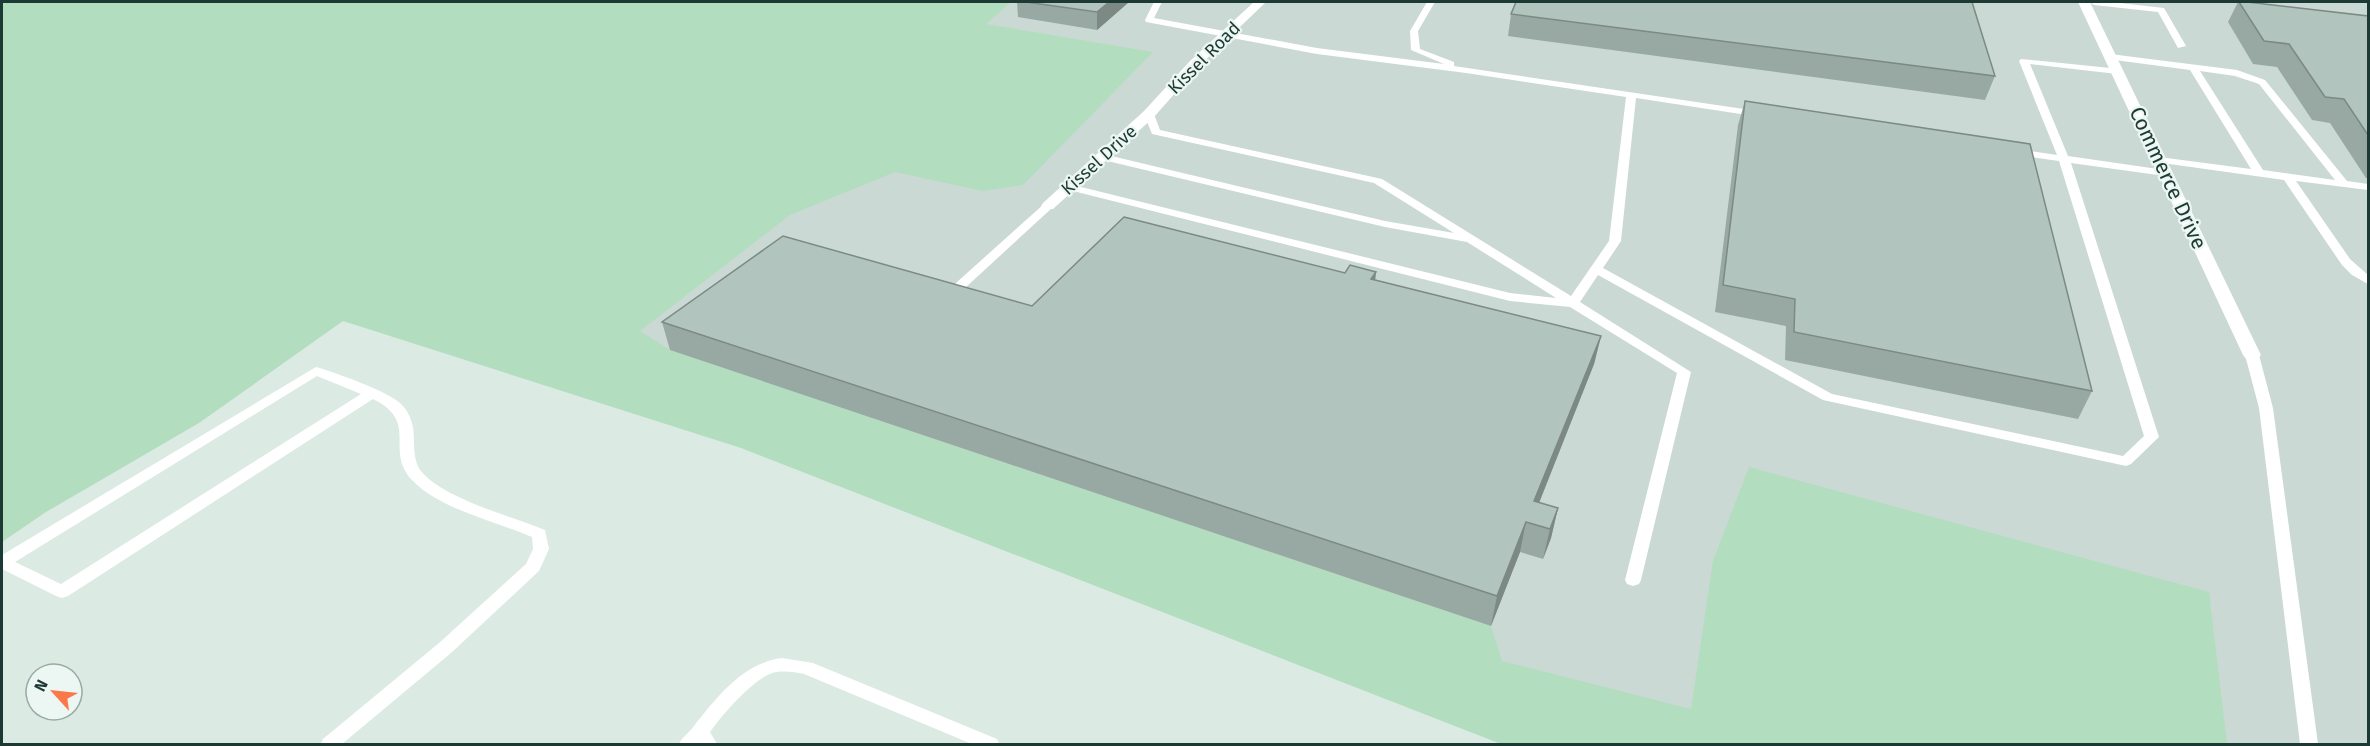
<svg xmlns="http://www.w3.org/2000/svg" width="2370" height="746" viewBox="0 0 2370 746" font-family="'Fira Sans',sans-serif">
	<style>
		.built { fill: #cad9d3 }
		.green { fill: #b3ddbf }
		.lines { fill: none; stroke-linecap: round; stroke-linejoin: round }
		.lane { fill: #fff; fill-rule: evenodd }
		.street { fill: #fff; fill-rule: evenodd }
		.wall { fill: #98a9a3 }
		.shaded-wall { fill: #7c8984 }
		.building { fill: #b1c4bd; stroke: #7c8984; stroke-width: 1.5 }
		.labels { text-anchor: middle; stroke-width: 4.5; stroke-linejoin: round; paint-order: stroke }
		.far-street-label { font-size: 18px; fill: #1d3933; stroke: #ecf6f2 }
		.street-label { font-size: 21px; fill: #1d3933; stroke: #ecf6f2 }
	</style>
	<rect width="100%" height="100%" fill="#dceae4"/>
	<path class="built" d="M 843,2 L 2368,2 L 2368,744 L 1560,744 L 408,307 Z"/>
	<path class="green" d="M 2,2 L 1011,2 L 986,24 L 1153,52 L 1023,185 L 983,191 L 895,172 L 790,215 L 640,331 L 670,350 L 1491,626 L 1502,661 L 1691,709 L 1713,561 L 1749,467 L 2209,592 L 2227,744 L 1501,744 L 741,448 L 343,321 L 199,423 L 46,512 L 2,542 Z"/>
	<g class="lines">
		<path class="lane" d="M 1154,2 L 1162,2 L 1154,18 L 1317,48 L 1444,64 L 1411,50 L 1410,31 L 1427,2 L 1435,2 L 1418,31 L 1420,49 L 1454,62 L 1454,66 L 1764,112 L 1764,116 L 1760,117 L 1636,98 L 1621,241 L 1603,268 L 1832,394 L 2123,456 L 2144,436 L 2059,161 L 2016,155 L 2011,152 L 2016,149 L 2057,155 L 2019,61 L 2021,59 L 2120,69 L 2122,71 L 2117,74 L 2030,64 L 2068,156 L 2165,170 L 2170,173 L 2165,176 L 2071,163 L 2159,437 L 2131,464 L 2126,466 L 1823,400 L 1598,275 L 1580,302 L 1691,372 L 1641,580 L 1639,584 L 1633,586 L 1627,584 L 1625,580 L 1677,373 L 1570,307 L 1510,301 L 1065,189 L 1064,187 L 1069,184 L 1510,293 L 1556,298 L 1467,242 L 1385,227 L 1099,159 L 1098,157 L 1103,154 L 1385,221 L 1454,233 L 1374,183 L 1152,134 L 1144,114 L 1149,111 L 1154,114 L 1160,130 L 1382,179 L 1571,296 L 1609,241 L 1626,97 L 1466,73 L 1317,54 L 1146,22 L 1145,20 Z
			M 2090,2 L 2111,2 L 2164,8 L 2186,46 L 2178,48 L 2158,12 L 2094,5 Z
			M 2110,54 L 2237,70 L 2265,80 L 2347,181 L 2368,184 L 2368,190 L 2296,181 L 2350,259 L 2368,275 L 2368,284 L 2352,275 L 2342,265 L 2284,180 L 2155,162 L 2154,160 L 2159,157 L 2251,169 L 2190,70 L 2107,59 L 2107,55 ZM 2200,71 L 2235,76 L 2259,84 L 2335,180 L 2263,170 Z
			M 1048,203 L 1052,204 L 1052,208 L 965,288 L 957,288 L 955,285 L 957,282 L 1044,204 Z
			M 2252,351 L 2259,355 L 2273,408 L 2318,744 L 2300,744 L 2259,408 L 2245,355 Z
			M 316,367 C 334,372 387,391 400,403 C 407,409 411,418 413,427 C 415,440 412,460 421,471 C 444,499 511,516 545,530 L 549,549 L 539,571 L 451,653 L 342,744 L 321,744 L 323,739 L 439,643 L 526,564 L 533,549 L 532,537 C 495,521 439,509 412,480 C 384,450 420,422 373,399 L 68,596 L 62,598 L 56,596 L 2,569 L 2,555 ZM 317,376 L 361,394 L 61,584 L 15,562 Z
			M 782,658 L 813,663 L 997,739 L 999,744 L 972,744 L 804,674 C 794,672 782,670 772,673 C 752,680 722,715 710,732 L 717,744 L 679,744 C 682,737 689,733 694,726 C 717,697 743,663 782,658 Z"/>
		<path class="street" d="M 1254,2 L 1266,2 L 1198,67 L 1154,117 L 1053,209 L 1043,209 L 1041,206 L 1043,203 L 1144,111 L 1190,61 Z
			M 2078,2 L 2090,2 L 2261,355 L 2258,359 L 2246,359 L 2243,355 Z"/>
	</g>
	<path class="wall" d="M 1017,2 L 1129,2 L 1097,30 L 1018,17 Z
		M 2238,2 L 2247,2 L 2368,16 L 2368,178 L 2366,178 L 2330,123 L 2312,120 L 2277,67 L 2253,64 L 2228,22 Z
		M 1511,14 L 1995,76 L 1985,100 L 1508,36 Z
		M 1745,101 L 2092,391 L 2078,419 L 1785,360 L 1786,326 L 1715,312 L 1738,125 Z
		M 1376,272 L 1375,280 L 1601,336 L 1594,364 L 1539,503 L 1558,508 L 1551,538 L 1543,559 L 1520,552 L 1491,626 L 670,350 L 662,322 L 1032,306 L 1345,273 Z"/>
	<path class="shaded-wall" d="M 1109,2 L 1129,2 L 1097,30 L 1097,12 Z
		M 1376,272 L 1373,299 L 1371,279 Z
		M 1601,336 L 1594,364 L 1531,523 L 1534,501 Z
		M 1558,508 L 1551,538 L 1543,559 L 1550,529 Z
		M 1526,522 L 1520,552 L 1491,626 L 1497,596 Z"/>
	<path class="building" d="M 1026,2 L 1109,2 L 1097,12 Z
		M 1516,2 L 1972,2 L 1995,76 L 1511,14 Z
		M 2239,2 L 2247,2 L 2368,16 L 2368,135 L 2344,99 L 2325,97 L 2289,44 L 2264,41 Z
		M 1745,101 L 2030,144 L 2092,391 L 1794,332 L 1795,299 L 1723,285 Z
		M 1124,217 L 1345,273 L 1350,265 L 1376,272 L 1371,279 L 1601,336 L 1534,501 L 1558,508 L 1550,529 L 1526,522 L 1497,596 L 662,322 L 783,236 L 1032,306 Z"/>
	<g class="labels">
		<g class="far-street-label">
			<text transform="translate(1204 58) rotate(-45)" y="6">Kissel Road</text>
			<text transform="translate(1099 160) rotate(-42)" y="6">Kissel Drive</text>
		</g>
		<g class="street-label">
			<text transform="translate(2168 178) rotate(65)" y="7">Commerce Drive</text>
		</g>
	</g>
	<rect width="2370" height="746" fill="none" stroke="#1d3933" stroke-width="6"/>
	<g transform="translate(54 692) rotate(297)"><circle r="28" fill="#ecf6f2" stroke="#99aaa6" stroke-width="1.5"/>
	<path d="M0-4.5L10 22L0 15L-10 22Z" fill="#fb7948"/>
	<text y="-9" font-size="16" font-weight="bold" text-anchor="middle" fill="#1d3933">N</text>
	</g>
</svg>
